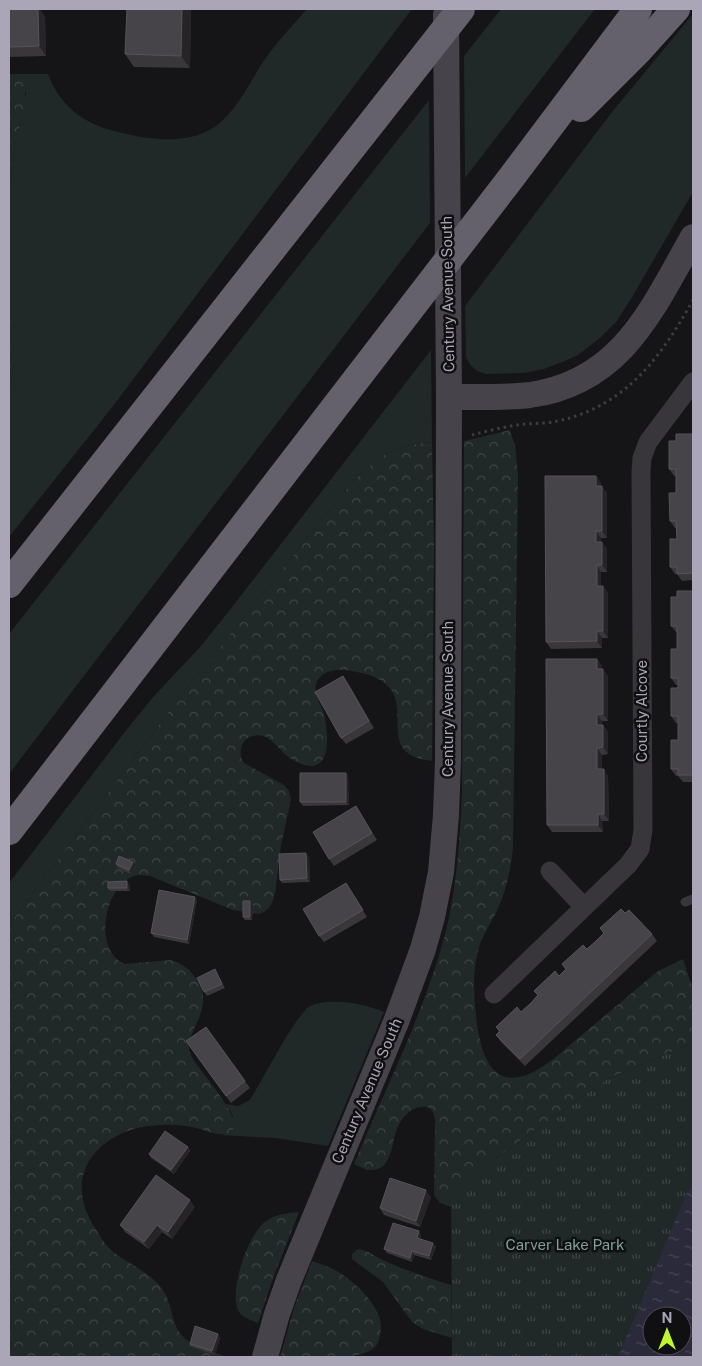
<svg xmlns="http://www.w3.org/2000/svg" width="702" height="1366" viewBox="0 0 702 1366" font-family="'Public Sans',sans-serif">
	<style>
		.grass { fill: #202927 }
		.forest { fill: url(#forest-crowns) }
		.park { fill: url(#park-tufts); fill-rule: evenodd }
		.water { fill: url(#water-ripples); fill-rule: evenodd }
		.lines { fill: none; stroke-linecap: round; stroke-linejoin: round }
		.path { stroke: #3e3b42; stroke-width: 3; stroke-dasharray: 2.5 4; stroke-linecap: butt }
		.lane { stroke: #38353b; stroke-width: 9 }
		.street { stroke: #38353b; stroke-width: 19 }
		.secondary { stroke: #46434b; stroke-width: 26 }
		.highway { stroke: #65616c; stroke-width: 28 }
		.wall { fill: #3a373b }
		.shaded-wall { fill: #262427 }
		.building { fill: #464349; stroke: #56535a }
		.labels { text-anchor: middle; stroke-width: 5; stroke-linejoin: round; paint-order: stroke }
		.street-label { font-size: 15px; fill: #aba6b7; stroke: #100f11 }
		.park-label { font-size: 15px; fill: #7ca296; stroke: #100f11 }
	</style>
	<defs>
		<pattern id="forest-crowns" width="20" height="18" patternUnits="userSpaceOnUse" patternTransform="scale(1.25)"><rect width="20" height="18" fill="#202927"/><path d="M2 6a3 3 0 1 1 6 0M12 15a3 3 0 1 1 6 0" fill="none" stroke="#3e4544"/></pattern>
		<pattern id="park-tufts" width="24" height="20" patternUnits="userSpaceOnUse" patternTransform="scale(1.25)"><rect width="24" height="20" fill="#202927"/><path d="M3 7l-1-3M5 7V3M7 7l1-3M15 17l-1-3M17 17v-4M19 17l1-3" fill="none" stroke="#3e4544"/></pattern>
		<pattern id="water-ripples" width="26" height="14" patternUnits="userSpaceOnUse" patternTransform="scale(1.25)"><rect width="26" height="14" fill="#2b2a3a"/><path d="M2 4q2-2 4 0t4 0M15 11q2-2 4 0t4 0" fill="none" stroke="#474654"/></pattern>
	</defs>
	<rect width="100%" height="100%" fill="#151416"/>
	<path class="grass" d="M 307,9 L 412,9 L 110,410 L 9,537 L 9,389 C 19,357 10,331 9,298 C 7,262 9,224 9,187 L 11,180 L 15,146 L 26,93 L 17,76 L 9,74 L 48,74 C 59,104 82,123 114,131 C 149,140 197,148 225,118 C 241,102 251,80 263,62 C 276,43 292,26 307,9 Z
		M 501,9 L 595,9 L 465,178 L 464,56 Z
		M 693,14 L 693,192 L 631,299 L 616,322 L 600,338 L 578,355 L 565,361 L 544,369 L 524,373 L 486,374 L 477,371 L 470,365 L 466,357 L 465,306 L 612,112 Z
		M 429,100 L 430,223 L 9,774 L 9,634 Z
		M 431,350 L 432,442 C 390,446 383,453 353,481 L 179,698 L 9,925 L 9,883 L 131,724 L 154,696 L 200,647 L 229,611 Z
		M 325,1002 C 346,1001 365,1004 384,1012 L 328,1146 L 275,1138 L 219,1135 L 223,1135 L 233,1116 L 226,1104 L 238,1106 L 250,1100 L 286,1037 L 298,1019 L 307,1008 L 315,1004 Z"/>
	<path class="forest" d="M 9,74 L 17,76 L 23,80 L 25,87 L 25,100 L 15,146 L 11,180 L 9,187 Z
		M 9,301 C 16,329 17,362 9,389 Z
		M 510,430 L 515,445 L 518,474 L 513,847 C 511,870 506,892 496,913 C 489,926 481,938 478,951 C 472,973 474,994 476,1016 C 482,1069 500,1099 552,1060 L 658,971 L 683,959 L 693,989 L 693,1043 L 607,1079 L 451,1190 L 451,1207 L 440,1203 L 434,1195 L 435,1120 C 434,1115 433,1109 427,1107 C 422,1106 417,1107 412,1110 C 390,1124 397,1148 385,1164 C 380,1170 374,1170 367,1170 L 354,1164 C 386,1087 425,1011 446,931 C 457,886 460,838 462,792 L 464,441 Z
		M 432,442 L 434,545 L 432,761 C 365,753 428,695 369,675 C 359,672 350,670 340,670 C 330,670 318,674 316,685 C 314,695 321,705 324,714 C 328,731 333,773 304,765 C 298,763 292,760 287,756 C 276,747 269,732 253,736 C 248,737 244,740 242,745 C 240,752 240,758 244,763 L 284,785 L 289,791 L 291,799 L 281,846 L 275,894 L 272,903 L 268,909 L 264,912 L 258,914 L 233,910 L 150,876 C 145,876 139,874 134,876 C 105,886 92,948 124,964 L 170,960 C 181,962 188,968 195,977 C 219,1009 182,1032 190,1053 C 197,1071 244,1115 232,1132 C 219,1138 206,1130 192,1127 C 164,1122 132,1125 108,1141 C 75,1165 75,1199 97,1231 C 102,1240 108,1248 116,1254 C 131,1265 147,1271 159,1285 C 172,1299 170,1316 178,1330 C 187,1346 212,1351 227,1357 L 9,1357 L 9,925 L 179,698 L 353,481 C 383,453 390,446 432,442 Z
		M 299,1212 L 272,1281 L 258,1323 C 251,1320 243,1318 239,1312 C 227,1293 249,1232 266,1221 C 276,1214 288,1213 299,1212 Z
		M 358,1249 C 369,1250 377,1258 387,1262 C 408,1271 429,1278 451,1285 L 452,1338 L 423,1329 L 412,1322 L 383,1282 L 352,1259 L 352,1254 Z
		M 312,1261 C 321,1264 331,1267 340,1273 C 357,1284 383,1308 381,1330 C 380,1336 379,1344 374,1348 C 358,1362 301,1357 280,1357 L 294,1308 Z"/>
	<path class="park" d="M 693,1043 L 693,1357 L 452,1357 L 451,1190 L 607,1079 ZM 652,1316 L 682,1316 L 682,1346 L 652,1346 Z"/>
	<path class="water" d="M 693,1186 L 693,1357 L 618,1357 L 687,1193 ZM 652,1316 L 682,1316 L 682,1346 L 652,1346 Z"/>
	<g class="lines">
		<path class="path" d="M 472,435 C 486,431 501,428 516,425 C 530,423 545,424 558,421 C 626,406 661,357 693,300"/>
		<path class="lane" d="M 685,902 L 693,899"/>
		<path class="street" d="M 550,871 L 584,907
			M 494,994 L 628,865 L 640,849 L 643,830 L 641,472 L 642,458 L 648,442 L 693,382"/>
		<path class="secondary" d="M 449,397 C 476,397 503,398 530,395 C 622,382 652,309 693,237
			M 265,1357 L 277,1314 L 289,1280 L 396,1022 L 423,949 L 432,917 L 441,872 L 446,815 L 448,761 L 449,397 L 446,15"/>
		<path class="highway" d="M 581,108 L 640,49 L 676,9
			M 9,584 L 461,9
			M 9,831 L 511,178 L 638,9"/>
	</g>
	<path class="wall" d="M 9,9 L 45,16 L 46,56 L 9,57 Z
		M 127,9 L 191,9 L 190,68 L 134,67 L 125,54 Z
		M 693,434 L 693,580 L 682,581 L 677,574 L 675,574 L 670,567 L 677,539 L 677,528 L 675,528 L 670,521 L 676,493 L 676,476 L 674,476 L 669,469 L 676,441 Z
		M 596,476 L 601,483 L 601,486 L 607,493 L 607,538 L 601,538 L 601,542 L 602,542 L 607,549 L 607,572 L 601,572 L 601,586 L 603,586 L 608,593 L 608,638 L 602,638 L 602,648 L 551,649 L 546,642 Z
		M 693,591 L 693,782 L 683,782 L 678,776 L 676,776 L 671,769 L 678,740 L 678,723 L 676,723 L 671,716 L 678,685 L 676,685 L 671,678 L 677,649 L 677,632 L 676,632 L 671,626 L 677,597 Z
		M 597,659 L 602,666 L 602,669 L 608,676 L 608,721 L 602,721 L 602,725 L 603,725 L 608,732 L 608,754 L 602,755 L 602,769 L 608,776 L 609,821 L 602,821 L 603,832 L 552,832 L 547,825 Z
		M 348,683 L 374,728 L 346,744 L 341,738 Z
		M 346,773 L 348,776 L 349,805 L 303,806 L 300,802 Z
		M 356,806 L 377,840 L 334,866 L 329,859 Z
		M 309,857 L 310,882 L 282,883 L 280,880 Z
		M 116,864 L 135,866 L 131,874 L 118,868 Z
		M 346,883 L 367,917 L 324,942 L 319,936 Z
		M 130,885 L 130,891 L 110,891 L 108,888 Z
		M 197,900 L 189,944 L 154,937 L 151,933 Z
		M 250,901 L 253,905 L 252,920 L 245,920 L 243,917 Z
		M 625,913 L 652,934 L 657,941 L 525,1066 L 501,1042 L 496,1035 L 499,1032 L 496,1027 L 521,1012 L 538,996 L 534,991 L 559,976 L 566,969 L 562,964 L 587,949 L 604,934 L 600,928 Z
		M 215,969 L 225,988 L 207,996 L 204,992 Z
		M 206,1027 L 250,1088 L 231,1103 L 186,1041 Z
		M 188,1147 L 190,1151 L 174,1174 L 151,1158 L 149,1154 Z
		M 431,1197 L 420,1227 L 384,1215 L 380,1208 Z
		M 195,1207 L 172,1239 L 162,1232 L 149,1249 L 125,1232 L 120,1225 Z
		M 419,1231 L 421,1235 L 420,1239 L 433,1243 L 436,1247 L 431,1260 L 414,1255 L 412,1262 L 387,1253 L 384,1249 Z
		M 220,1338 L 215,1355 L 192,1347 L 190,1344 Z"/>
	<path class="shaded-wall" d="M 38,9 L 40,9 L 45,16 L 46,56 L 39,46 Z
		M 182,9 L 191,9 L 190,68 L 181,56 Z
		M 596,476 L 601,483 L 601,493 L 596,486 Z
		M 602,486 L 607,493 L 607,538 L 602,531 Z
		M 596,531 L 601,538 L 601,549 L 596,542 Z
		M 602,542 L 607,549 L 607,572 L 602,565 Z
		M 597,565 L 601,572 L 601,593 L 597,586 Z
		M 603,586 L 608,593 L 608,638 L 603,631 Z
		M 597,631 L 602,638 L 602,648 L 597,641 Z
		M 597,659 L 602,666 L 602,676 L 597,669 Z
		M 603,669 L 608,676 L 608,721 L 603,714 Z
		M 343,676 L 348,683 L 374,728 L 369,721 Z
		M 597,714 L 602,721 L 602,732 L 597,725 Z
		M 603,725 L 608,732 L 608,754 L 603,747 Z
		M 597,748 L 602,755 L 602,776 L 597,769 Z
		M 604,769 L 608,776 L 609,821 L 604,814 Z
		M 346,773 L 348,776 L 349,805 L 346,802 Z
		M 598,814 L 602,821 L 603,832 L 598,825 Z
		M 306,853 L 309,857 L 310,882 L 307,878 Z
		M 133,862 L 135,866 L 131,874 L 129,870 Z
		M 127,881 L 130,885 L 130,891 L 127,888 Z
		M 195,897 L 197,900 L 189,944 L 187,940 Z
		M 250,901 L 253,905 L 252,920 L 250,917 Z
		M 188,1147 L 190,1151 L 174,1174 L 171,1170 Z
		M 426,1190 L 431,1197 L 420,1227 L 416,1221 Z
		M 190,1200 L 195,1207 L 172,1239 L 168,1232 Z
		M 157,1225 L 162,1232 L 149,1249 L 144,1242 Z
		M 419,1231 L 421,1235 L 419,1241 L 417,1238 Z
		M 433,1243 L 436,1247 L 431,1260 L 429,1256 Z
		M 412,1251 L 414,1255 L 412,1262 L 410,1258 Z
		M 218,1334 L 220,1338 L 215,1355 L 212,1351 Z"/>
	<path class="building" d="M 9,9 L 38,9 L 39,46 L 9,47 Z
		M 127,9 L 182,9 L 181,56 L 125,54 Z
		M 676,434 L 693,434 L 693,573 L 677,574 L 677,567 L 670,567 L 670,539 L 677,539 L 676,521 L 670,521 L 669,493 L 676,493 L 676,469 L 669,469 L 669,441 L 676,441 Z
		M 545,476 L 596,476 L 596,486 L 602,486 L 602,531 L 596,531 L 596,542 L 602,542 L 602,565 L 597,565 L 597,586 L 603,586 L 603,631 L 597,631 L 597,641 L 546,642 Z
		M 677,591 L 693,591 L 693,775 L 678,775 L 678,769 L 671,769 L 671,740 L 678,740 L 678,716 L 671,716 L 671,688 L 678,688 L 678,678 L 671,678 L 671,649 L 677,649 L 677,626 L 671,626 L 671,597 L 677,597 Z
		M 546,659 L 597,659 L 597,669 L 603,669 L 603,714 L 597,714 L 597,725 L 603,725 L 603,747 L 597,748 L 597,769 L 604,769 L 604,814 L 598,814 L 598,825 L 547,825 Z
		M 343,676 L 369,721 L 341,738 L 315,692 Z
		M 300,773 L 346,773 L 346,802 L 300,802 Z
		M 356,806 L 372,833 L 329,859 L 313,832 Z
		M 306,853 L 307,878 L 280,880 L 279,854 Z
		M 119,856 L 133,862 L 129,870 L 116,864 Z
		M 127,881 L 127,888 L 108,888 L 108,882 Z
		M 346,883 L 363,910 L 319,936 L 303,909 Z
		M 159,890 L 195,897 L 187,940 L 151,933 Z
		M 243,901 L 250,901 L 250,917 L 243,917 Z
		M 621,909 L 625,913 L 629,910 L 652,934 L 520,1059 L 496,1035 L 500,1031 L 496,1027 L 517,1007 L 521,1012 L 530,1004 L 538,995 L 534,991 L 555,971 L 559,976 L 566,969 L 562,964 L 583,945 L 587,949 L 596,941 L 604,933 L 600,928 Z
		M 215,969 L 222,984 L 204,992 L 197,978 Z
		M 206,1027 L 245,1081 L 226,1096 L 186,1041 Z
		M 165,1131 L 188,1147 L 171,1170 L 149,1154 Z
		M 156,1175 L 190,1200 L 168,1232 L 157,1225 L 144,1242 L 120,1225 Z
		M 390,1178 L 426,1190 L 416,1221 L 380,1208 Z
		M 393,1223 L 419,1231 L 417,1238 L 433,1243 L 429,1256 L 412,1251 L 410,1258 L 384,1249 Z
		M 195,1326 L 218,1334 L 212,1351 L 190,1344 Z"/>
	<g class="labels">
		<g class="street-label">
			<text transform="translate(448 294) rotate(-91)" y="5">Century Avenue South</text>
			<text transform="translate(448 699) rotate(-90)" y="5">Century Avenue South</text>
			<text transform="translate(642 711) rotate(-90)" y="5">Courtly Alcove</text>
			<text transform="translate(367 1091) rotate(-67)" y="5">Century Avenue South</text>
		</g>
		<g class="park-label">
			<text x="565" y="1250">Carver Lake Park</text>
		</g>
	</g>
	<rect width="702" height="1366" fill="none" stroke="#aba6b7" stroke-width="20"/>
	<g transform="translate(667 1331)"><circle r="24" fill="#100f11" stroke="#4e4b53"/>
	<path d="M0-4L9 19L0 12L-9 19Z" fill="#bff62c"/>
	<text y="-8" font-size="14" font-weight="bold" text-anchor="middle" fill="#aba6b7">N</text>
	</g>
</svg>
